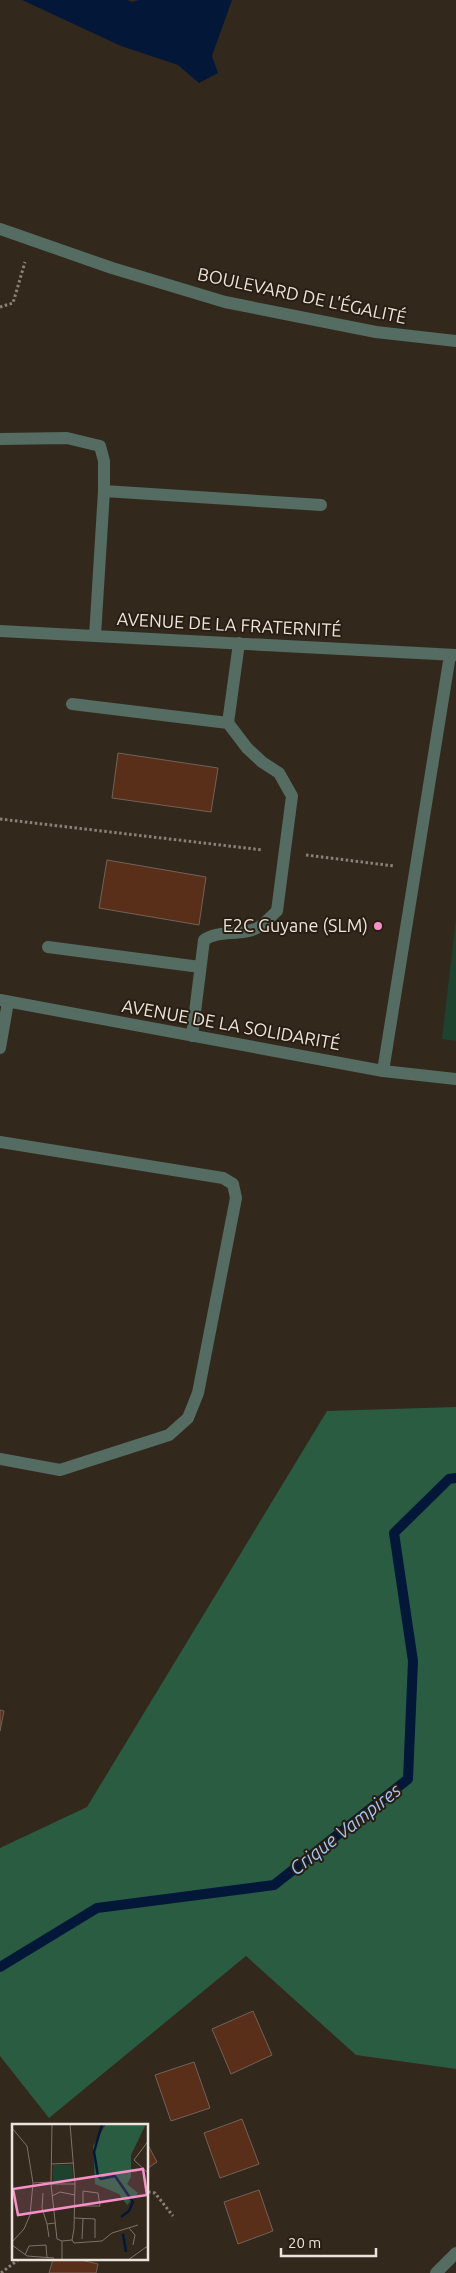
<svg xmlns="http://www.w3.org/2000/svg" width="456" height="2273" viewBox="0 0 456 2273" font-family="Ubuntu,sans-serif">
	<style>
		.green { fill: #1d432f }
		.forest { fill: #2a5c42 }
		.water { fill: #031839 }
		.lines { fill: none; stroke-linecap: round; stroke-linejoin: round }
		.stream { stroke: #031839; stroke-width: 10 }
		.building { fill: #5a2f19; stroke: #726158 }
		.path { stroke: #8a8177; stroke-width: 3; stroke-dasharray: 2.5 2.5; stroke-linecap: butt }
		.minor { stroke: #546c62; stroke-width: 12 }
		.poi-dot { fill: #fa8fc8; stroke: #291e12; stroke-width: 2 }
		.labels { text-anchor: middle; stroke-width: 4; stroke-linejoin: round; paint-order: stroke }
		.street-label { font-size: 18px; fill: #ebe4dc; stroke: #291e12 }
		.poi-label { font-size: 18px; fill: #ebe4dc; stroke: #291e12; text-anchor: end }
		.water-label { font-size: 19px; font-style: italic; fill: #a1c3f5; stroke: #291e12 }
		.inset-river { fill: none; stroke: #031839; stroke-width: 2.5 }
		.inset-road { fill: none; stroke: #7d7369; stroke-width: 1 }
		.view { fill: #fa8fc8; fill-opacity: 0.15; stroke: #fa8fc8; stroke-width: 2.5 }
		.inset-edge { fill: none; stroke: #ebe4dc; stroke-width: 2.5 }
	</style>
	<rect width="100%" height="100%" fill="#33281c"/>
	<path class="green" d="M 456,919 L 456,1041 L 442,1039 Z"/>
	<path class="forest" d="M 456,1407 L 456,2069 L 356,2055 L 246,1956 L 49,2118 L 0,2056 L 0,1848 L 87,1807 L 327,1411 Z"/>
	<path class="water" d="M 22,0 L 127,0 L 132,2 L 139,0 L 232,0 L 212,56 L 218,73 L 199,83 L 178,65 L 121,46 Z"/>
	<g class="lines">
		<path class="stream" d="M 0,1967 L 97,1908 L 274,1885 L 408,1779 L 413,1661 L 394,1533 L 449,1479 L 456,1478"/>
	</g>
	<path class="building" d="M 118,753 L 218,768 L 211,812 L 112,798 Z
		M 107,860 L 206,877 L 199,925 L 99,908 Z
		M 0,1710 L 4,1711 L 0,1731 Z
		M 253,2011 L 272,2055 L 231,2074 L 212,2029 Z
		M 194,2062 L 210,2108 L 171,2121 L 155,2075 Z
		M 242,2119 L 259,2164 L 220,2178 L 204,2133 Z
		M 148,2145 L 157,2162 L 148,2168 Z
		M 259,2190 L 273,2231 L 238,2244 L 224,2202 Z
		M 53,2259 L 77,2259 L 98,2264 L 96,2273 L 49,2273 Z"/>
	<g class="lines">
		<path class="path" d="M 0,307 L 13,303 L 25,262
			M 0,819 L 263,850
			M 306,855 L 394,866
			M 148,2192 L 155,2193 L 173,2216
			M 1,2273 L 19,2259"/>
		<path class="minor" d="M 0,229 L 112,268 L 225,302 L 376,332 L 456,341
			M 0,439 L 67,438 L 100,446 L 104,461 L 104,491 L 95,636
			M 104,491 L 321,505
			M 0,631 L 456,655
			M 72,704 L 228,723
			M 48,947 L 200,967
			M 0,1000 L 383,1071 L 456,1079
			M 192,1036 L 204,940 C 220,929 241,937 259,927 C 265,924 271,916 277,911 L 292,796 L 279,773 L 262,762 L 247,748 L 228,723 L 239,643
			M 0,1048 L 8,1002
			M 383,1071 L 450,655
			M 0,1142 L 223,1178 L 233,1184 L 236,1198 L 198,1393 L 188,1418 L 169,1435 L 60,1470 L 0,1459
			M 436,2273 L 456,2253"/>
	</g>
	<circle class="poi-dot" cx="378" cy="926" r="5"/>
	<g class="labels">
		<g class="street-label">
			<text transform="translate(302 296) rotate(12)" y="6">BOULEVARD DE L'ÉGALITÉ</text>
			<text transform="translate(229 625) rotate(3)" y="6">AVENUE DE LA FRATERNITÉ</text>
			<text transform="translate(231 1025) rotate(10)" y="6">AVENUE DE LA SOLIDARITÉ</text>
		</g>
		<g class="poi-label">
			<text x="368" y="932">E2C Guyane (SLM)</text>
		</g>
		<g class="water-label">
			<text transform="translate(345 1829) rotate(-38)" y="7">Crique Vampires</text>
		</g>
	</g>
	<g transform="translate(12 2124)">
		<rect width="136" height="136" fill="#33281c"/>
		<path d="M 41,41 L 60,41 L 61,57 L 41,58 Z" fill="#1d432f"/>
		<path d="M 94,0 L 134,0 L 119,31 L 119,53 L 115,60 L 126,69 L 115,81 L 107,70 L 83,60 L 81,22 Z" fill="#2a5c42"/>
		<path class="inset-river" d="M 90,0 L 82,28 L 86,52 L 89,55 L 103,52 L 121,78 L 117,87 L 109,93M 111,110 L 114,128"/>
		<path class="inset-road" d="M 40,0 L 39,60 L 45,115 L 50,117M 0,4 L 15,22 L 21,59M 137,16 L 122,36 L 137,50M 39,40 L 62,39M 39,60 L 63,60M 31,69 L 30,84 L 35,100M 40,72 L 48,68 L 63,71M 63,82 L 88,82 L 86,69 L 71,67 L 71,82M 63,94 L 83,95 L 83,114M 117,104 L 123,111 L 121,121M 37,113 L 35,100 L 43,99M 70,115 L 71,95M 60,116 L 62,119 L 90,117 L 100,109 L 126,101M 50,117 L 60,116 L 62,105 L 63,60 L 58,0M 50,117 L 50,136M 0,118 L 12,105 L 18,91 L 21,59 L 39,58M 0,121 L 15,132 L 42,134M 13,131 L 17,122 L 34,121 L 35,134M 116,136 L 137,121"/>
		<path class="view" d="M 131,45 L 135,71 L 6,91 L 1,65 Z"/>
		<rect width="136" height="136" class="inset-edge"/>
	</g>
	<path d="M281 2248v8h95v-8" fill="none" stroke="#ebe4dc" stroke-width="2.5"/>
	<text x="288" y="2248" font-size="15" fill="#ebe4dc" stroke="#291e12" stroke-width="4" paint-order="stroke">20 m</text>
</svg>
